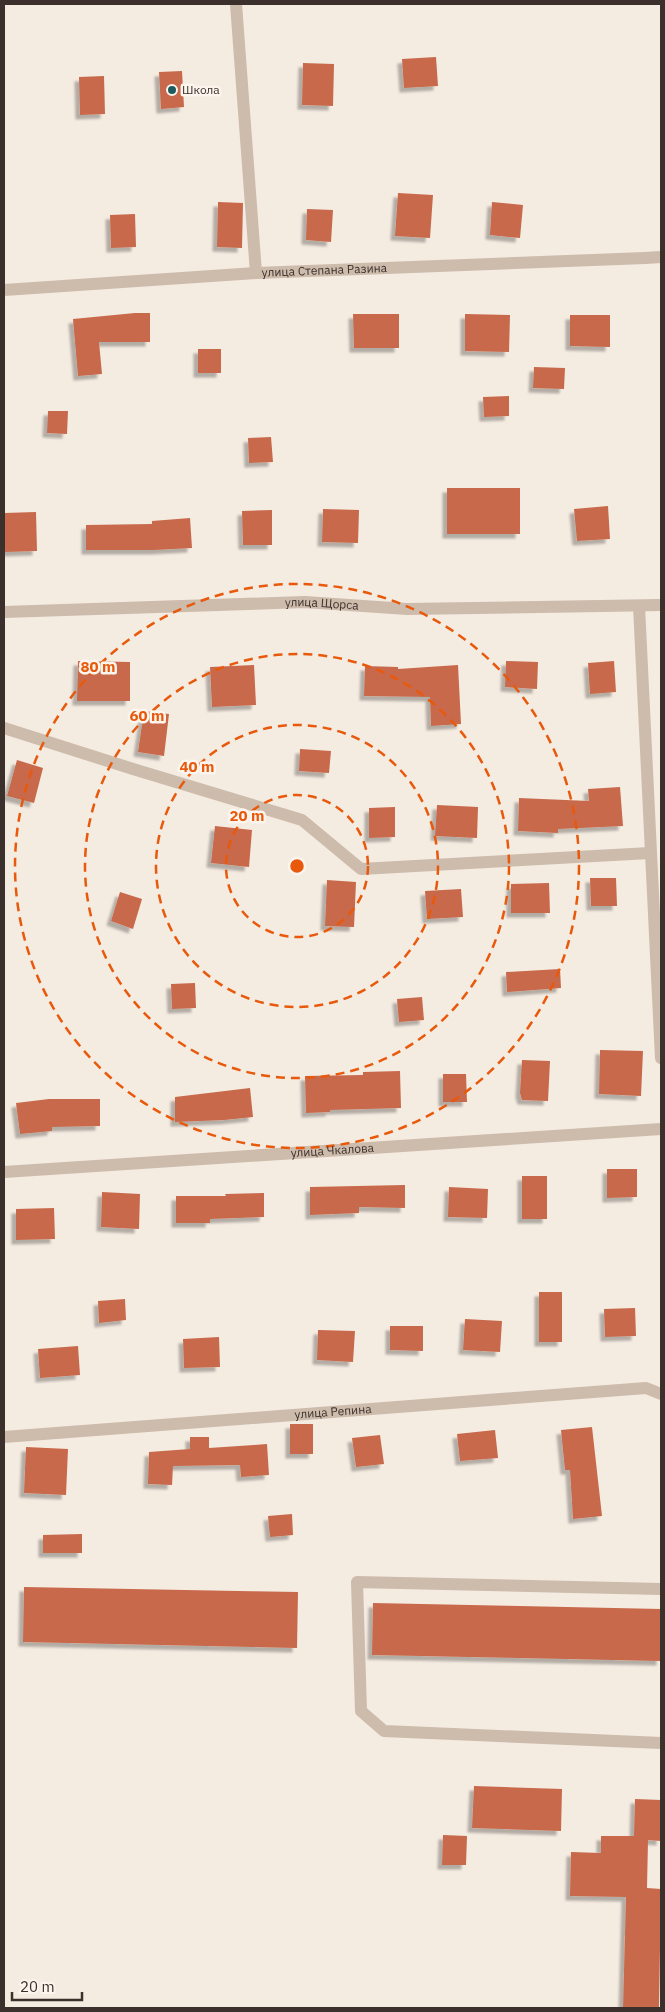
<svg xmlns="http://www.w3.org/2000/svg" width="665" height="2012" viewBox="0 0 665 2012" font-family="'IBM Plex Sans',sans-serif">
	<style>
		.building { fill: #c8694b; filter: url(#shadow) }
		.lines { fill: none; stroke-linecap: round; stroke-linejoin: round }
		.service { stroke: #cdbbac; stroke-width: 12 }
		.minor { stroke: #cdbbac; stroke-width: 12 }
		.ring { fill: none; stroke: #e8590c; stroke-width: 2.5; stroke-dasharray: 9 6 }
		.poi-dot { fill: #1f5a5e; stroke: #fbf5ee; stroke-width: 2 }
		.labels { text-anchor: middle; stroke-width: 5; stroke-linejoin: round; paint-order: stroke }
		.poi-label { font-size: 12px; fill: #3b302b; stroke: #fbf5ee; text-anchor: start }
		.street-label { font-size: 12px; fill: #3b302b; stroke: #fbf5ee }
		.centre { fill: #e8590c; stroke: #fbf5ee; stroke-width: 2.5 }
		.ring-label { font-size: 15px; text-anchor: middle; font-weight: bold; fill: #e8590c; stroke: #fbf5ee; stroke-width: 5; stroke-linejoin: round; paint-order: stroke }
	</style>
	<defs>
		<filter id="shadow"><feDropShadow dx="-4.5" dy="4.5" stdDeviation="1" flood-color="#0004"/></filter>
	</defs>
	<rect width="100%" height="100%" fill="#f4ebe1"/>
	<path class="building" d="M 436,57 L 438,86 L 404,88 L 402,59 Z
		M 303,63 L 334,64 L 333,106 L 302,105 Z
		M 182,71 L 184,107 L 161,109 L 159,72 Z
		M 104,76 L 105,114 L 80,115 L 79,77 Z
		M 398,193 L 433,195 L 430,238 L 395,236 Z
		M 218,202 L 243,203 L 242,248 L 217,247 Z
		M 492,202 L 523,205 L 520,238 L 490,235 Z
		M 307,209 L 333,210 L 331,242 L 306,240 Z
		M 135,214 L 136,247 L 111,248 L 110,215 Z
		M 135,313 L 150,313 L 150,342 L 99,342 L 102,374 L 78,376 L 73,319 Z
		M 353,314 L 399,314 L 399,348 L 354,348 Z
		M 465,314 L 510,315 L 509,352 L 465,351 Z
		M 570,315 L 610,315 L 610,347 L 570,346 Z
		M 198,349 L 221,349 L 221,373 L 198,373 Z
		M 534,367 L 565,368 L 564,389 L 533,388 Z
		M 509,396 L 509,416 L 484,417 L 483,397 Z
		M 48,411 L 68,411 L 67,434 L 47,433 Z
		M 271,437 L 273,462 L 249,463 L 248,438 Z
		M 447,488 L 520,488 L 520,534 L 447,534 Z
		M 608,506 L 610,539 L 577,541 L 574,509 Z
		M 323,509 L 359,510 L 358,543 L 322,542 Z
		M 272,510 L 272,545 L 243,545 L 242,511 Z
		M 36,512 L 37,551 L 4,552 L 4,513 Z
		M 190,518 L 192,548 L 154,550 L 86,550 L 86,525 L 152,524 L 152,521 Z
		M 78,661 L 130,662 L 130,701 L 77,701 Z
		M 506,661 L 538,662 L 537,689 L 505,687 Z
		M 614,661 L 616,692 L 590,694 L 588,663 Z
		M 254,665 L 256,705 L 212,707 L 210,667 Z
		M 458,665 L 461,724 L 431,726 L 430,697 L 364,696 L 365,666 L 398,667 L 398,669 Z
		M 144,711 L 169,714 L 164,756 L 138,752 Z
		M 300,749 L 331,751 L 329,773 L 299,771 Z
		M 17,760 L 43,768 L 34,803 L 7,796 Z
		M 620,787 L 623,826 L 558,829 L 558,833 L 518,831 L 519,798 L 589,801 L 588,789 Z
		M 437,805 L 478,807 L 477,838 L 435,836 Z
		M 395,807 L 395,837 L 369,838 L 369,808 Z
		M 215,826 L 252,830 L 249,867 L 211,863 Z
		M 590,878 L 616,878 L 617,906 L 591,906 Z
		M 327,880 L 356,882 L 354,927 L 325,926 Z
		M 549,883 L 550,913 L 511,913 L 511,884 Z
		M 461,889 L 463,917 L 427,919 L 425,891 Z
		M 120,892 L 142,899 L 133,929 L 111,921 Z
		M 560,969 L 561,988 L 507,992 L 506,972 Z
		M 195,983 L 196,1008 L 172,1009 L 171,984 Z
		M 422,997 L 424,1020 L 399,1022 L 397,999 Z
		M 600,1050 L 643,1051 L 641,1096 L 599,1094 Z
		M 522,1060 L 550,1061 L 548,1101 L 522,1100 L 520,1093 Z
		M 400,1071 L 401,1108 L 330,1110 L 330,1112 L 306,1113 L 305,1076 L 363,1075 L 363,1072 Z
		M 443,1074 L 466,1074 L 467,1102 L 443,1102 Z
		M 250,1088 L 253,1117 L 224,1120 L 175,1122 L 175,1097 Z
		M 49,1099 L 100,1099 L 100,1126 L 52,1127 L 52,1131 L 20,1134 L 16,1103 Z
		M 607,1169 L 637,1169 L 637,1197 L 607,1198 Z
		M 522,1176 L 547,1176 L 547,1219 L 522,1219 Z
		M 405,1185 L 405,1208 L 359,1207 L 359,1213 L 310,1215 L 310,1187 Z
		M 449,1187 L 488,1189 L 487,1218 L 448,1217 Z
		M 102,1192 L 140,1194 L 139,1229 L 101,1227 Z
		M 264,1193 L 264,1217 L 210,1219 L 210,1223 L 176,1223 L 176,1196 L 226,1196 L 225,1194 Z
		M 54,1208 L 55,1239 L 16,1240 L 16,1209 Z
		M 539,1292 L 562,1292 L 562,1342 L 539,1342 Z
		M 125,1299 L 126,1320 L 99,1323 L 98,1301 Z
		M 635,1308 L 636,1336 L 605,1337 L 604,1309 Z
		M 465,1319 L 502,1321 L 500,1352 L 463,1350 Z
		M 390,1326 L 423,1326 L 423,1351 L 390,1350 Z
		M 318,1330 L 355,1331 L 353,1362 L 317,1360 Z
		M 219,1337 L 220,1367 L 184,1368 L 183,1339 Z
		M 78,1346 L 80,1375 L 40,1378 L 38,1349 Z
		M 290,1424 L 313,1424 L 313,1454 L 290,1454 Z
		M 592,1427 L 602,1516 L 573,1519 L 570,1470 L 565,1470 L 561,1430 Z
		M 495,1430 L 498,1458 L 460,1461 L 457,1434 Z
		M 380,1435 L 384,1464 L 356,1467 L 352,1438 Z
		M 190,1437 L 209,1437 L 209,1448 L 267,1444 L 269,1475 L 241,1477 L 240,1465 L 173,1466 L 172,1485 L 148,1484 L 149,1452 L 190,1449 Z
		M 26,1447 L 68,1449 L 66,1495 L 24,1493 Z
		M 292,1514 L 293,1535 L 270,1537 L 268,1516 Z
		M 82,1534 L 82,1553 L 43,1553 L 43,1535 Z
		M 24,1587 L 298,1592 L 297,1648 L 23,1642 Z
		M 373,1603 L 661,1609 L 661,1661 L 372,1655 Z
		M 474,1786 L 562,1789 L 561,1831 L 472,1828 Z
		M 635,1799 L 661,1800 L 661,1841 L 648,1840 L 647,1888 L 661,1889 L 659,2008 L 623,2008 L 626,1897 L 570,1896 L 571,1852 L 601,1853 L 601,1836 L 634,1836 Z
		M 443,1835 L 467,1836 L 466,1865 L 442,1865 Z"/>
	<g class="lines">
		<path class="service" d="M 645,258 L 661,257
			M 661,1589 L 357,1582 L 361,1711 L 384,1731 L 661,1743"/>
		<g class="minor">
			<path d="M 236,4 L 256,273"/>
			<path id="s1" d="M 4,290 L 256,273 L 645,258"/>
			<path d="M 639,606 L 661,1058"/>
			<path id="s2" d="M 4,612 L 305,602 L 407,609 L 661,605"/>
			<path d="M 4,728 L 133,769 L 302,820 L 361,869 L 650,853"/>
			<path id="s3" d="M 4,1172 L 661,1129"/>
			<path id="s4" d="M 4,1437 L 646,1388 L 661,1394"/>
		</g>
	</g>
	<g class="ring">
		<circle cx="297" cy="866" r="71"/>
		<circle cx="297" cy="866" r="141"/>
		<circle cx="297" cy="866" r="212"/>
		<circle cx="297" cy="866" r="282"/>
	</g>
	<circle class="poi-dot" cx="172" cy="90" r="5"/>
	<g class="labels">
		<g class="poi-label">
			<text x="182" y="94">Школа</text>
		</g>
		<g class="street-label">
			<text dy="4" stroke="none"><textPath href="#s1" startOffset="321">улица Степана Разина</textPath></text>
			<text dy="4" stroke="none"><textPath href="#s2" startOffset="318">улица Щорса</textPath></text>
			<text dy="4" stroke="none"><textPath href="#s3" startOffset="329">улица Чкалова</textPath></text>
			<text dy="4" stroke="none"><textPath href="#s4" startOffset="330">улица Репина</textPath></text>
		</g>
	</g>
	<circle cx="297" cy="866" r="8" class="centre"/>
	<g class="ring-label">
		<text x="98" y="672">80 m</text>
		<text x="147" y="721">60 m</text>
		<text x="197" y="772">40 m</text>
		<text x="247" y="821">20 m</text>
	</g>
	<rect width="665" height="2012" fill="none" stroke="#3b302b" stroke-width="10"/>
	<path d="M12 1992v8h70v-8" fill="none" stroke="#3b302b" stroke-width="2.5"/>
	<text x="20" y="1992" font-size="15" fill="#3b302b" stroke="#fbf5ee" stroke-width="4" paint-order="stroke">20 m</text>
</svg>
